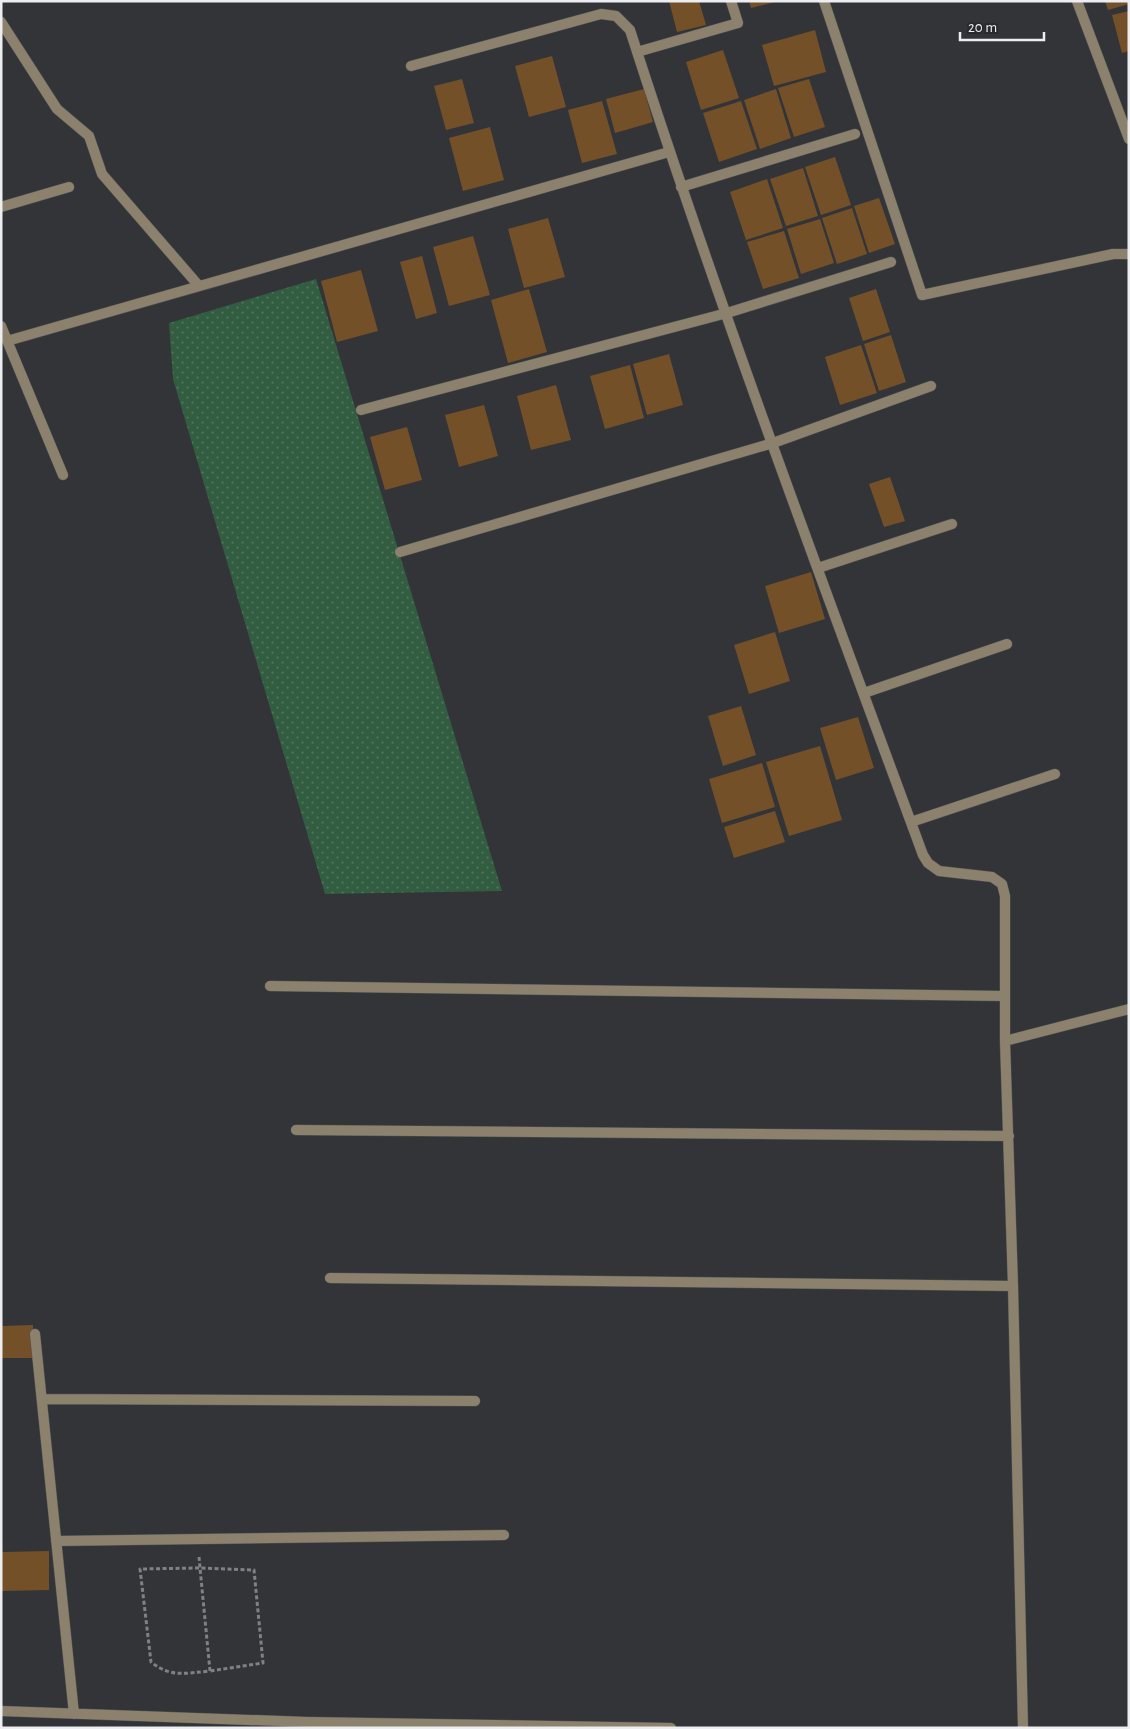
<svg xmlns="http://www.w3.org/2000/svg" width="1130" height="1729" viewBox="0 0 1130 1729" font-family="'Alegreya Sans',sans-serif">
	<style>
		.grass { fill: url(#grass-dots) }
		.building { fill: #745028 }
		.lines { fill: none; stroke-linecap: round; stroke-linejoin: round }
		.street-casing { stroke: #505256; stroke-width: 11 }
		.path { stroke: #808185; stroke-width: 3; stroke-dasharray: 4 2.5; stroke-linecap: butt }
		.street { stroke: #8c816d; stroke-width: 10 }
	</style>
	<defs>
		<pattern id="grass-dots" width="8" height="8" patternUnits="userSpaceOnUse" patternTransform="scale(1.25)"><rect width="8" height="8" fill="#325d41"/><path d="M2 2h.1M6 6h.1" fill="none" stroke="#50755d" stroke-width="1.8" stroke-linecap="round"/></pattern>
	</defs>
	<rect width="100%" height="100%" fill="#323438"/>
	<path class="grass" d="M 316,279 L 502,891 L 325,894 L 173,379 L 169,323 Z"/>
	<path class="building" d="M 669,1 L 699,1 L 706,25 L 677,32 Z
		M 749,1 L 775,1 L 775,2 L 751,8 Z
		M 1105,1 L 1129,1 L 1129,4 L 1108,10 Z
		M 1129,11 L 1129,51 L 1122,53 L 1112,15 Z
		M 815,30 L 826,72 L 774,86 L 762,45 Z
		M 723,50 L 739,98 L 701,110 L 686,62 Z
		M 552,56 L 566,107 L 529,117 L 515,66 Z
		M 462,79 L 474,123 L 446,130 L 434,86 Z
		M 809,79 L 825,127 L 794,137 L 778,88 Z
		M 644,89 L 653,122 L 615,133 L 606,99 Z
		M 776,89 L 791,138 L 760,149 L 744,100 Z
		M 602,101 L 617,154 L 582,163 L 568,110 Z
		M 741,101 L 757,149 L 719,162 L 703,113 Z
		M 490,127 L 504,180 L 463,191 L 449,138 Z
		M 835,157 L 851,205 L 821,215 L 805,167 Z
		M 803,168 L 818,216 L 786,226 L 770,179 Z
		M 767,179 L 783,228 L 746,240 L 730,192 Z
		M 879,198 L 895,244 L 869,253 L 854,206 Z
		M 852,208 L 867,254 L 837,264 L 822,218 Z
		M 548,218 L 565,277 L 524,288 L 508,229 Z
		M 820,219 L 834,263 L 801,274 L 787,229 Z
		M 784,231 L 799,278 L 763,289 L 747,242 Z
		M 473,236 L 490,295 L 449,306 L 433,247 Z
		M 422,256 L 437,313 L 416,319 L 400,262 Z
		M 361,270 L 378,331 L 337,342 L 321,281 Z
		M 529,289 L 547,352 L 508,363 L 491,300 Z
		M 876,289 L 890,332 L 863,341 L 849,298 Z
		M 891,335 L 906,382 L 879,391 L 864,344 Z
		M 861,345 L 877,393 L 840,405 L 825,357 Z
		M 669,354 L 683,405 L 647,415 L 633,364 Z
		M 630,365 L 644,418 L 605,429 L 590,376 Z
		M 556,385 L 571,440 L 531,450 L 517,396 Z
		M 484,405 L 498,456 L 459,467 L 445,415 Z
		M 407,427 L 422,480 L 385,490 L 370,437 Z
		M 890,477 L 905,521 L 884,527 L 869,484 Z
		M 811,572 L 825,619 L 779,633 L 765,586 Z
		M 775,632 L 790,681 L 749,694 L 734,645 Z
		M 741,706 L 756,755 L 723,766 L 708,716 Z
		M 858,717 L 874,768 L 836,780 L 820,728 Z
		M 820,746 L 842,820 L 789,836 L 766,762 Z
		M 762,763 L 775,807 L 722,823 L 709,779 Z
		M 775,811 L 785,842 L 734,858 L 724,827 Z
		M 33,1325 L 33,1358 L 1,1358 L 1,1326 Z
		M 49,1551 L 49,1590 L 1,1591 L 1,1552 Z"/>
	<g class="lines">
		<g class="street-casing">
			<path id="street" d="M 824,1 L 922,295 L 1113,254 L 1129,254
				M 1077,1 L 1129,139
				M 1,22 L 57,109 L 89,136 L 102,174 L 199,286
				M 637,52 L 738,23 L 731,1
				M 411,66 L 601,14 L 616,16 L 630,30 C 719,307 822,581 923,855 L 928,863 L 939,871 L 992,877 L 1002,884 L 1005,896 L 1005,1041 L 1013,1286 L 1023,1728
				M 681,187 L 855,134
				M 1,207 L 69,187
				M 1,326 L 63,475
				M 7,341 L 669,152
				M 361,410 L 727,313 L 891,262
				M 400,552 L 773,443 L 931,386
				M 818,568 L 952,524
				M 864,693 L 1007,644
				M 911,822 L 1055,774
				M 270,986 L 1005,996
				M 1005,1041 L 1129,1009
				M 296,1130 L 1009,1136
				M 330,1278 L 1013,1286
				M 35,1334 L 74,1714
				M 42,1399 L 475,1401
				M 56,1541 L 504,1535
				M 1,1711 L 307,1722 L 671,1728"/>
		</g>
		<path class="path" d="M 199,1557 L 200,1568 L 210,1671 C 186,1673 171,1678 151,1662 L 140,1569 L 200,1568 L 254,1570 L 263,1663 L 210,1671"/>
		<use href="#street" class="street"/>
	</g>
	<rect width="1130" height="1729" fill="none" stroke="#edeef1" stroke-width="5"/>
	<path d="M960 32v8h84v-8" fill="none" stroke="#edeef1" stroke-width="2.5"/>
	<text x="968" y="32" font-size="15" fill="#edeef1" stroke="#282a2e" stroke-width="4" paint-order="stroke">20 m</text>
</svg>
